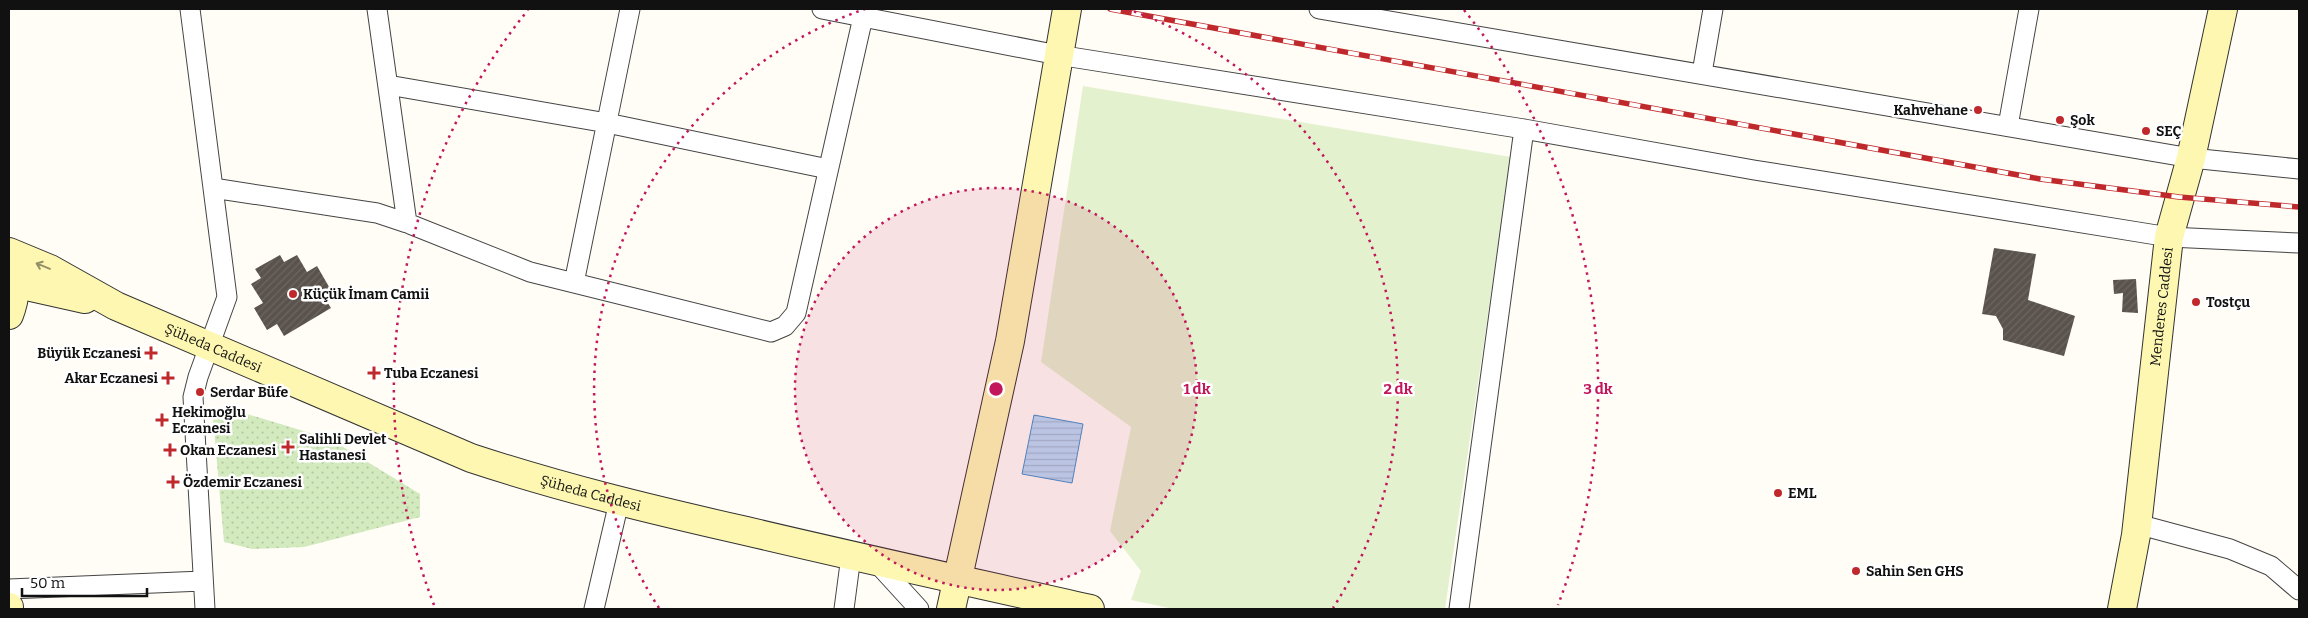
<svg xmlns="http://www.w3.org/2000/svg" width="2308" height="618" viewBox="0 0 2308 618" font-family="Bitter,serif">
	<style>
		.grass { fill: url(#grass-dots) }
		.pitch { fill: #e4f1cf }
		.water { fill: url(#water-rules); stroke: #4290cc }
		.building { fill: url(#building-hatch) }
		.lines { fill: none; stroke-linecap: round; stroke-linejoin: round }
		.street-casing { stroke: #444; stroke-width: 21 }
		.secondary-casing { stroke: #333; stroke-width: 30 }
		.street { stroke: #fff; stroke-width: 19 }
		.secondary { stroke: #fdf7b1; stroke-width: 28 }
		.rail-casing { stroke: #c0292b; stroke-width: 5.5 }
		.rail { stroke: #fff; stroke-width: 4; stroke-dasharray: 11; stroke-linecap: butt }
		.oneway { stroke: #939069 }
		.ring { fill: none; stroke: #c2185b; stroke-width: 2.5; stroke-dasharray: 2.5 5 }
		.poi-dot { fill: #c0292b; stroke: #fff; stroke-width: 2 }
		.labels { text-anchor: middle; stroke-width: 5; stroke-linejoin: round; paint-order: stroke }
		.poi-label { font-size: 14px; font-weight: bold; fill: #111; stroke: #fff; text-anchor: start }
		.street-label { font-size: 14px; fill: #111; stroke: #fff }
		.centre { fill: #c2185b; stroke: #fff; stroke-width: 2.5 }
		.ring-label { font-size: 15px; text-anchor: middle; font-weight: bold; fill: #c2185b; stroke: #fff; stroke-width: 5; stroke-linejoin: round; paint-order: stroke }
	</style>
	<defs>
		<pattern id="grass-dots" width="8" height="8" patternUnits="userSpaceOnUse" patternTransform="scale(1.25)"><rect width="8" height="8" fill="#d3eabe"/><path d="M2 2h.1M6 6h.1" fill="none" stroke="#b4c8a2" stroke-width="1.8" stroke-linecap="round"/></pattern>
		<pattern id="water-rules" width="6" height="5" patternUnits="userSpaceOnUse" patternTransform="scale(1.25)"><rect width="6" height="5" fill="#baddf6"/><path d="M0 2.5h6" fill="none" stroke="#9fbdd2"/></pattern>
		<pattern id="building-hatch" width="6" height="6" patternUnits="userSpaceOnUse" patternTransform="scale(1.25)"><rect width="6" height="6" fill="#59524d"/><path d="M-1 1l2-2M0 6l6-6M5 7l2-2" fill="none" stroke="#6c6662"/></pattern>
	</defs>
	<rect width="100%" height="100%" fill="#fffdf5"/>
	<path class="grass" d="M 237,411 L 330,439 L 420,494 L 420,517 L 304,547 L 252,549 L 224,542 L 213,417 Z"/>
	<path class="pitch" d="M 1083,86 L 1511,157 L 1445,609 L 1174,609 L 1131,600 L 1141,571 L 1110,531 L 1131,427 L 1041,362 Z"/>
	<path class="water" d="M 1034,415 L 1083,424 L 1072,483 L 1022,474 Z"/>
	<path class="building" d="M 1994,248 L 2036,254 L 2028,300 L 2075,316 L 2064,356 L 2003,340 L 2003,329 L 1996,316 L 1982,314 Z
		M 280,255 L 284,262 L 297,255 L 307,272 L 317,266 L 332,292 L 324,297 L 331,308 L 284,336 L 277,324 L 267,330 L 254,308 L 263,303 L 251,284 L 261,278 L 255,269 Z
		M 2136,279 L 2138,313 L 2122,312 L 2123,293 L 2114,294 L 2113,280 Z"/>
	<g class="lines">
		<g class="street-casing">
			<path id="street" d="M 190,9 L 227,297 L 198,377 L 193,397 L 205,609
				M 377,9 L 407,223
				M 822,9 L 1058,55 L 1524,129 L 1754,170 L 2169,237 L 2299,243
				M 1319,9 L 2191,158 L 2299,169
				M 1702,73 L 1713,9
				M 388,85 L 607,123 L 828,169
				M 2008,126 L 2029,9
				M 213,188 L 377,213 L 407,223 L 530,272 L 771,332 L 785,326 L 796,313 L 863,17
				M 574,283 L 630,9
				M 2137,524 L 2230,549 L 2271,566 L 2299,590
				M 877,563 L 919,609
				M 9,589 L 203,581
				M 594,609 L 619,502
				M 844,609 L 851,556
				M 1459,609 L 1524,129"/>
		</g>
		<g class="secondary-casing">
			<g id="secondary">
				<path id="s1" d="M 9,252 L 50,269 L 116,306 L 471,458 C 562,488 653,510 746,531 C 860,558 975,583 1090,609"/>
				<path d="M 9,282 L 85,299"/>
				<path d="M 9,315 C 16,297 16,284 12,265"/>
				<path d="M 9,607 L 9,609"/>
				<path d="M 951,609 L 1010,341 L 1067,9"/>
				<path id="s2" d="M 2122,609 L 2136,535 L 2169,237 L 2191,158 L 2223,9"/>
			</g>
		</g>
		<use href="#street" class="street"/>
		<use href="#secondary" class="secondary"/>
		<g class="rail-casing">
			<path id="rail" d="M 1110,9 L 2040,179 L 2179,197 L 2299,207"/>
		</g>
		<use href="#rail" class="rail"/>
	</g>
	<defs><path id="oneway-shaft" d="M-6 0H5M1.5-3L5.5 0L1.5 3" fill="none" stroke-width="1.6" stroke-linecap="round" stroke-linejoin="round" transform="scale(1.25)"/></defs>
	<use class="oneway" href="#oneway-shaft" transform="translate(43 266) rotate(-158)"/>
	<circle cx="996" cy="389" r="201" fill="#c2185b" fill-opacity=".12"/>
	<g class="ring">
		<circle cx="996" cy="389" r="201"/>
		<path d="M659 608A402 402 0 0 1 865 9M1127 9A402 402 0 0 1 1333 608"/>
		<path d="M434 605A602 602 0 0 1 528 10M1464 10A602 602 0 0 1 1558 605"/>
	</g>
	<g class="poi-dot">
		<circle cx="1978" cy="110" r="5"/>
		<circle cx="2060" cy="120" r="5"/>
		<circle cx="2146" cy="131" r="5"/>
		<circle cx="293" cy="294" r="5"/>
		<circle cx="2196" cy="302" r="5"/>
		<path d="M148.5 345.5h5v5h5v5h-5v5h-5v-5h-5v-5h5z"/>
		<path d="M371.5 365.5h5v5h5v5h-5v5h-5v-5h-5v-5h5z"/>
		<path d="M165.5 370.5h5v5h5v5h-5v5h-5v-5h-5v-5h5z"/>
		<circle cx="200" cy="392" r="5"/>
		<path d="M159.5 412.5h5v5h5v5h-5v5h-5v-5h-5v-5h5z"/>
		<path d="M285.5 439.5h5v5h5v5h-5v5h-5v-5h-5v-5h5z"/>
		<path d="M167.5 442.5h5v5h5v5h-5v5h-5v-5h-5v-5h5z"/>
		<path d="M170.5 474.5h5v5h5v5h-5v5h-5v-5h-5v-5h5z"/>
		<circle cx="1778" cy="493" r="5"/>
		<circle cx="1856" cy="571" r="5"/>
	</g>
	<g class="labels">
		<g class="poi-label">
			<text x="1968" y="115" text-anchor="end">Kahvehane</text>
			<text x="2070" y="125">Şok</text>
			<text x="2156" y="136">SEÇ</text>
			<text x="303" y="299">Küçük İmam Camii</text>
			<text x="2206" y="307">Tostçu</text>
			<text x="141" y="358" text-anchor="end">Büyük Eczanesi</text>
			<text x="384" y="378">Tuba Eczanesi</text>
			<text x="158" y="383" text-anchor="end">Akar Eczanesi</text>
			<text x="210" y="397">Serdar Büfe</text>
			<text x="172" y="417">Hekimoğlu<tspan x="172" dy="16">Eczanesi</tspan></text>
			<text x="299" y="444">Salihli Devlet<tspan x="299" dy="16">Hastanesi</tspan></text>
			<text x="180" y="455">Okan Eczanesi</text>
			<text x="183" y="487">Özdemir Eczanesi</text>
			<text x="1788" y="498">EML</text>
			<text x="1866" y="576">Sahin Sen GHS</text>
		</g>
		<g class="street-label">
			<text dy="5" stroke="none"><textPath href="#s2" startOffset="305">Menderes Caddesi</textPath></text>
			<text dy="5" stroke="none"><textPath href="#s1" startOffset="226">Şüheda Caddesi</textPath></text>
			<text dy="5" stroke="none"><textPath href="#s1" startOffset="631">Şüheda Caddesi</textPath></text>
		</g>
	</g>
	<circle cx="996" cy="389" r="8" class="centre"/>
	<g class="ring-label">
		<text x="1197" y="394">1 dk</text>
		<text x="1398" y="394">2 dk</text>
		<text x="1598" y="394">3 dk</text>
	</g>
	<rect width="2308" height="618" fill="none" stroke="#111111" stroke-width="20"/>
	<path d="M22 588v8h125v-8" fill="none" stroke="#111111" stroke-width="2.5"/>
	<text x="30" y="588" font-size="15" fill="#111111" stroke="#ffffff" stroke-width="4" paint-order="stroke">50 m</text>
</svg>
